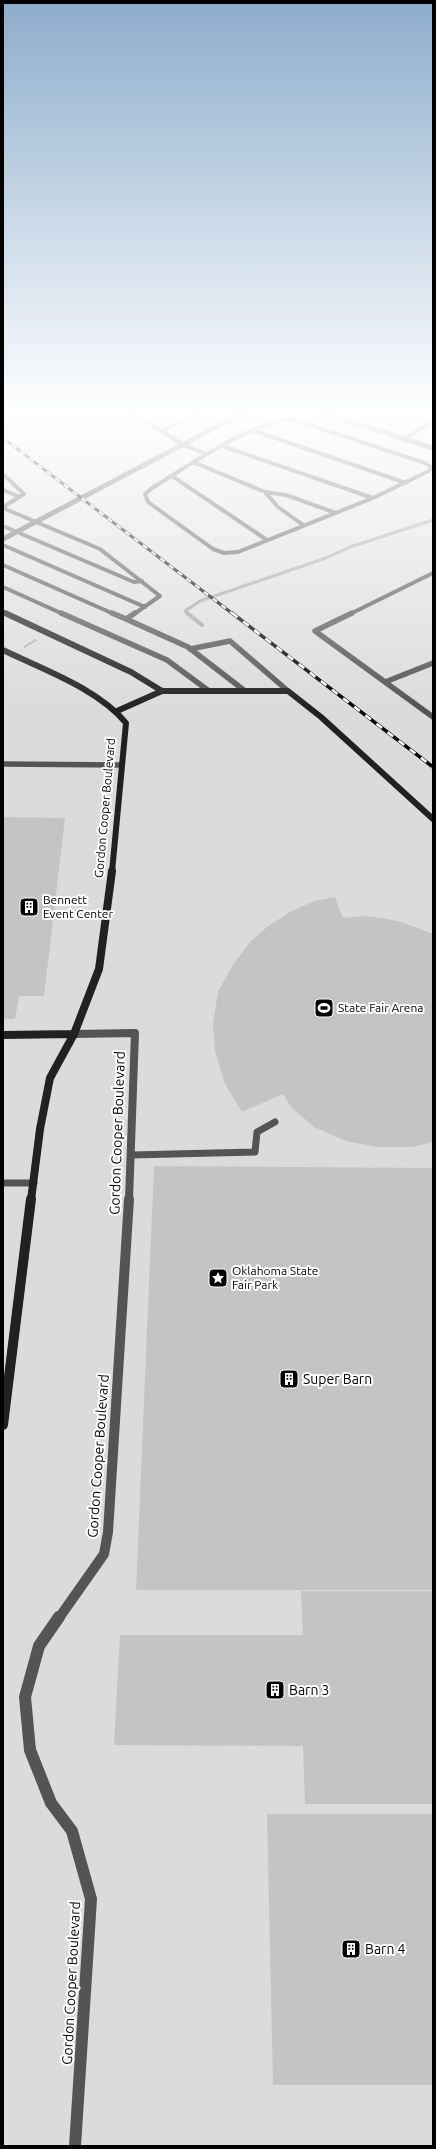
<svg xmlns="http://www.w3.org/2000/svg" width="436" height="2149" viewBox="0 0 436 2149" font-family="Ubuntu,sans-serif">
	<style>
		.green { fill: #dbdbdb }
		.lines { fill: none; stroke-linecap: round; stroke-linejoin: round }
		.stream-far1 { stroke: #a2a2a2; stroke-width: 3 }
		.stream { stroke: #a2a2a2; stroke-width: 4 }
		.building { fill: #c4c4c4 }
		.path { stroke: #767676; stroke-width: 2; stroke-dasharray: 1 1.5; stroke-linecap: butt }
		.lane-far2 { stroke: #545454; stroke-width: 4 }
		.lane-far1 { stroke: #545454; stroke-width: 5.5 }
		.lane { stroke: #545454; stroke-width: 7 }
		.street-far3 { stroke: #545454; stroke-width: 5 }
		.street-far2 { stroke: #545454; stroke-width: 8 }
		.street-far1 { stroke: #545454; stroke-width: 10 }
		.street { stroke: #545454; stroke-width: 12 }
		.secondary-far3 { stroke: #212121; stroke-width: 5 }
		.secondary-far2 { stroke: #212121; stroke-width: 6 }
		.secondary-far1 { stroke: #212121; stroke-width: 8 }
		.secondary { stroke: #212121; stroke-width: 10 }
		.rail-far1-casing { stroke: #000; stroke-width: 3 }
		.rail-casing { stroke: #000; stroke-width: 3.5 }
		.rail-far1 { stroke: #fff; stroke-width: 2; stroke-dasharray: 5.5; stroke-linecap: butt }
		.rail { stroke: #fff; stroke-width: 2.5; stroke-dasharray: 7; stroke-linecap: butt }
		.labels { text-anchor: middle; stroke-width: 4; stroke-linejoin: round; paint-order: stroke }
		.street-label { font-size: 12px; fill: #000; stroke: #fff }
		.poi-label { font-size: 12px; fill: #000; stroke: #fff; text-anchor: start }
		.near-street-label { font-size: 14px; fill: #000; stroke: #fff }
		.near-poi-label { font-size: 14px; fill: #000; stroke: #fff; text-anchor: start }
	</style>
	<rect width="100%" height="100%" fill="#fff"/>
	<path class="green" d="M 3,410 L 433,410 L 433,2146 L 3,2146 Z"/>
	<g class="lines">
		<path class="stream-far1" d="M 188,614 L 185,611 L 200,601 L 326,558 L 350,547 L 433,520"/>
		<path class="stream" d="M 187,613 L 202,625"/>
	</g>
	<path class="building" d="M 3,817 L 65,818 L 44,996 L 19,996 L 15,1019 L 3,1019 Z
		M 335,897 L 343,918 L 364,916 L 382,918 L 401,922 L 433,934 L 433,1142 L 412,1147 L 378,1147 L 346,1141 L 314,1127 L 291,1107 L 283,1094 L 242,1112 L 225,1084 L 215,1051 L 213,1024 L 218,992 L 232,966 L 251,941 L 267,927 L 290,912 L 314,901 Z
		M 154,1166 L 433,1168 L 433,1590 L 136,1590 Z
		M 301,1591 L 433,1591 L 433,1804 L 305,1804 L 303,1746 L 114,1745 L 120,1635 L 303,1635 Z
		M 267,1814 L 433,1814 L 433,2085 L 273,2085 Z"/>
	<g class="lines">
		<path class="path" d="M 24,647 L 36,640"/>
		<path class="lane-far2" d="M 118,410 L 153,425 L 183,445 L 207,454
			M 292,419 L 425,463 L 431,467 L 429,471 L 373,498 L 238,552 L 224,553 L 213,549 L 148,502 L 145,494 L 152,488 C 188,466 251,422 292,419 Z
			M 162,431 L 204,410
			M 255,431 L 406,483
			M 404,439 L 433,421
			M 225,447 L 373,498
			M 193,462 L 265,492 L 278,507 L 303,525
			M 3,474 L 24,494 L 3,507
			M 172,476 L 267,540
			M 3,490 L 20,497
			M 265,492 L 286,495 L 336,513
			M 3,508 L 100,549 L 160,596 L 134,614
			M 3,526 L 134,582 L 142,581
			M 3,545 L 145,607
			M 3,565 L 114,614
			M 3,587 L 63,614
			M 350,614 L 433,573"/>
		<path class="lane-far1" d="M 61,613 L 167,660 L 209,691
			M 112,613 L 126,619
			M 135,613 L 126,619 L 188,647 L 245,691
			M 352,613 L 315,631 L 433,717
			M 190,649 L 230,641 L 288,691
			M 385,682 L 433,663
			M 3,764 L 121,765"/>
		<path class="lane" d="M 132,1155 L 255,1152 L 257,1132 L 275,1122
			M 3,1183 L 34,1183"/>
		<path class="street-far3" d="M 314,410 L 433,448
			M 3,539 L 249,410"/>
		<path class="street-far2" d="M 74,1034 L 135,1033 L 129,1200"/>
		<path class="street-far1" d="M 59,1618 L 104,1554 L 108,1532 L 129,1199"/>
		<path class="street" d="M 59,1617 L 39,1646 L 25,1697 L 30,1750 L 51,1803 L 72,1831 L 91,1899 L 75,2146"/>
		<path class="secondary-far3" d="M 3,612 L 7,614"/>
		<path class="secondary-far2" d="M 5,613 L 131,672 L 162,691
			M 3,650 C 42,669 99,689 126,723 L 112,872
			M 117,711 L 162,691 L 288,691 L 321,717 L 433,819"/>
		<path class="secondary-far1" d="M 3,1035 L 74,1034
			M 31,1200 L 40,1129 L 50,1078 L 74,1034 L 99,969 L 112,871"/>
		<path class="secondary" d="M 3,1425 L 31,1199"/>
		<g class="rail-far1-casing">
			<path id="rail-far1" d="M 3,438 L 233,614"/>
		</g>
		<g class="rail-casing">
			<path id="rail" d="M 232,613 L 433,767"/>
		</g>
		<use href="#rail-far1" class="rail-far1"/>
		<use href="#rail" class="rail"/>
	</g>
	<linearGradient id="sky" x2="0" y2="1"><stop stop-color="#8cadcc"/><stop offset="0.58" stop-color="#fff"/><stop offset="1" stop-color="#fff" stop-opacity="0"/></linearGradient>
	<rect width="436" height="711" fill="url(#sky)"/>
	<defs>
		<g id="building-square" transform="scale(1)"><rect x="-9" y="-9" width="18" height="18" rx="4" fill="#000" stroke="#fff"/><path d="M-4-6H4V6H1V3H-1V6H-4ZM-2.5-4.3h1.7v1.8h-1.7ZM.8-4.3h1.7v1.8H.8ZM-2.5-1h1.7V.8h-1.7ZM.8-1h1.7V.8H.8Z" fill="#fff"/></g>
		<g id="stadium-square" transform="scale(1)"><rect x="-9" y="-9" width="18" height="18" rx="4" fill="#000" stroke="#fff"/><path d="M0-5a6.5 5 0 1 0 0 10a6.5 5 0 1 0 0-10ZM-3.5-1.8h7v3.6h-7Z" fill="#fff"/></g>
		<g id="sight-square" transform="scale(1)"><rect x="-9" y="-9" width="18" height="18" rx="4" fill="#000" stroke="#fff"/><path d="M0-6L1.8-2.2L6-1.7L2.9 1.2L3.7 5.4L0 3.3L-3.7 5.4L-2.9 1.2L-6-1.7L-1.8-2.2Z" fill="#fff"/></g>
	</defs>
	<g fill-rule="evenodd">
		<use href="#building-square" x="29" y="907"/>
		<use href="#stadium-square" x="324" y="1008"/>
		<use href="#sight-square" x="218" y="1278"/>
		<use href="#building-square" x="289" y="1379"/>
		<use href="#building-square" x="275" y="1690"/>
		<use href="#building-square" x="351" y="1949"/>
	</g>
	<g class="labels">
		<g class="street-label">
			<text transform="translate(105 808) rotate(-85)" y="4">Gordon Cooper Boulevard</text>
		</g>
		<g class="poi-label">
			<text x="43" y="904">Bennett<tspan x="43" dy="14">Event Center</tspan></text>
			<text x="338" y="1012">State Fair Arena</text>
			<text x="232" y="1275">Oklahoma State<tspan x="232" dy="14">Fair Park</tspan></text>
		</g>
		<g class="near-street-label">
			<text transform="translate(117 1133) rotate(-88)" y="5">Gordon Cooper Boulevard</text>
			<text transform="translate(98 1456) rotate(-86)" y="5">Gordon Cooper Boulevard</text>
			<text transform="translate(71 1983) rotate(-87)" y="5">Gordon Cooper Boulevard</text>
		</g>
		<g class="near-poi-label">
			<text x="303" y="1384">Super Barn</text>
			<text x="289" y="1695">Barn 3</text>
			<text x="365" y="1954">Barn 4</text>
		</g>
	</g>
	<rect width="436" height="2149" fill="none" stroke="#000000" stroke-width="8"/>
</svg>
